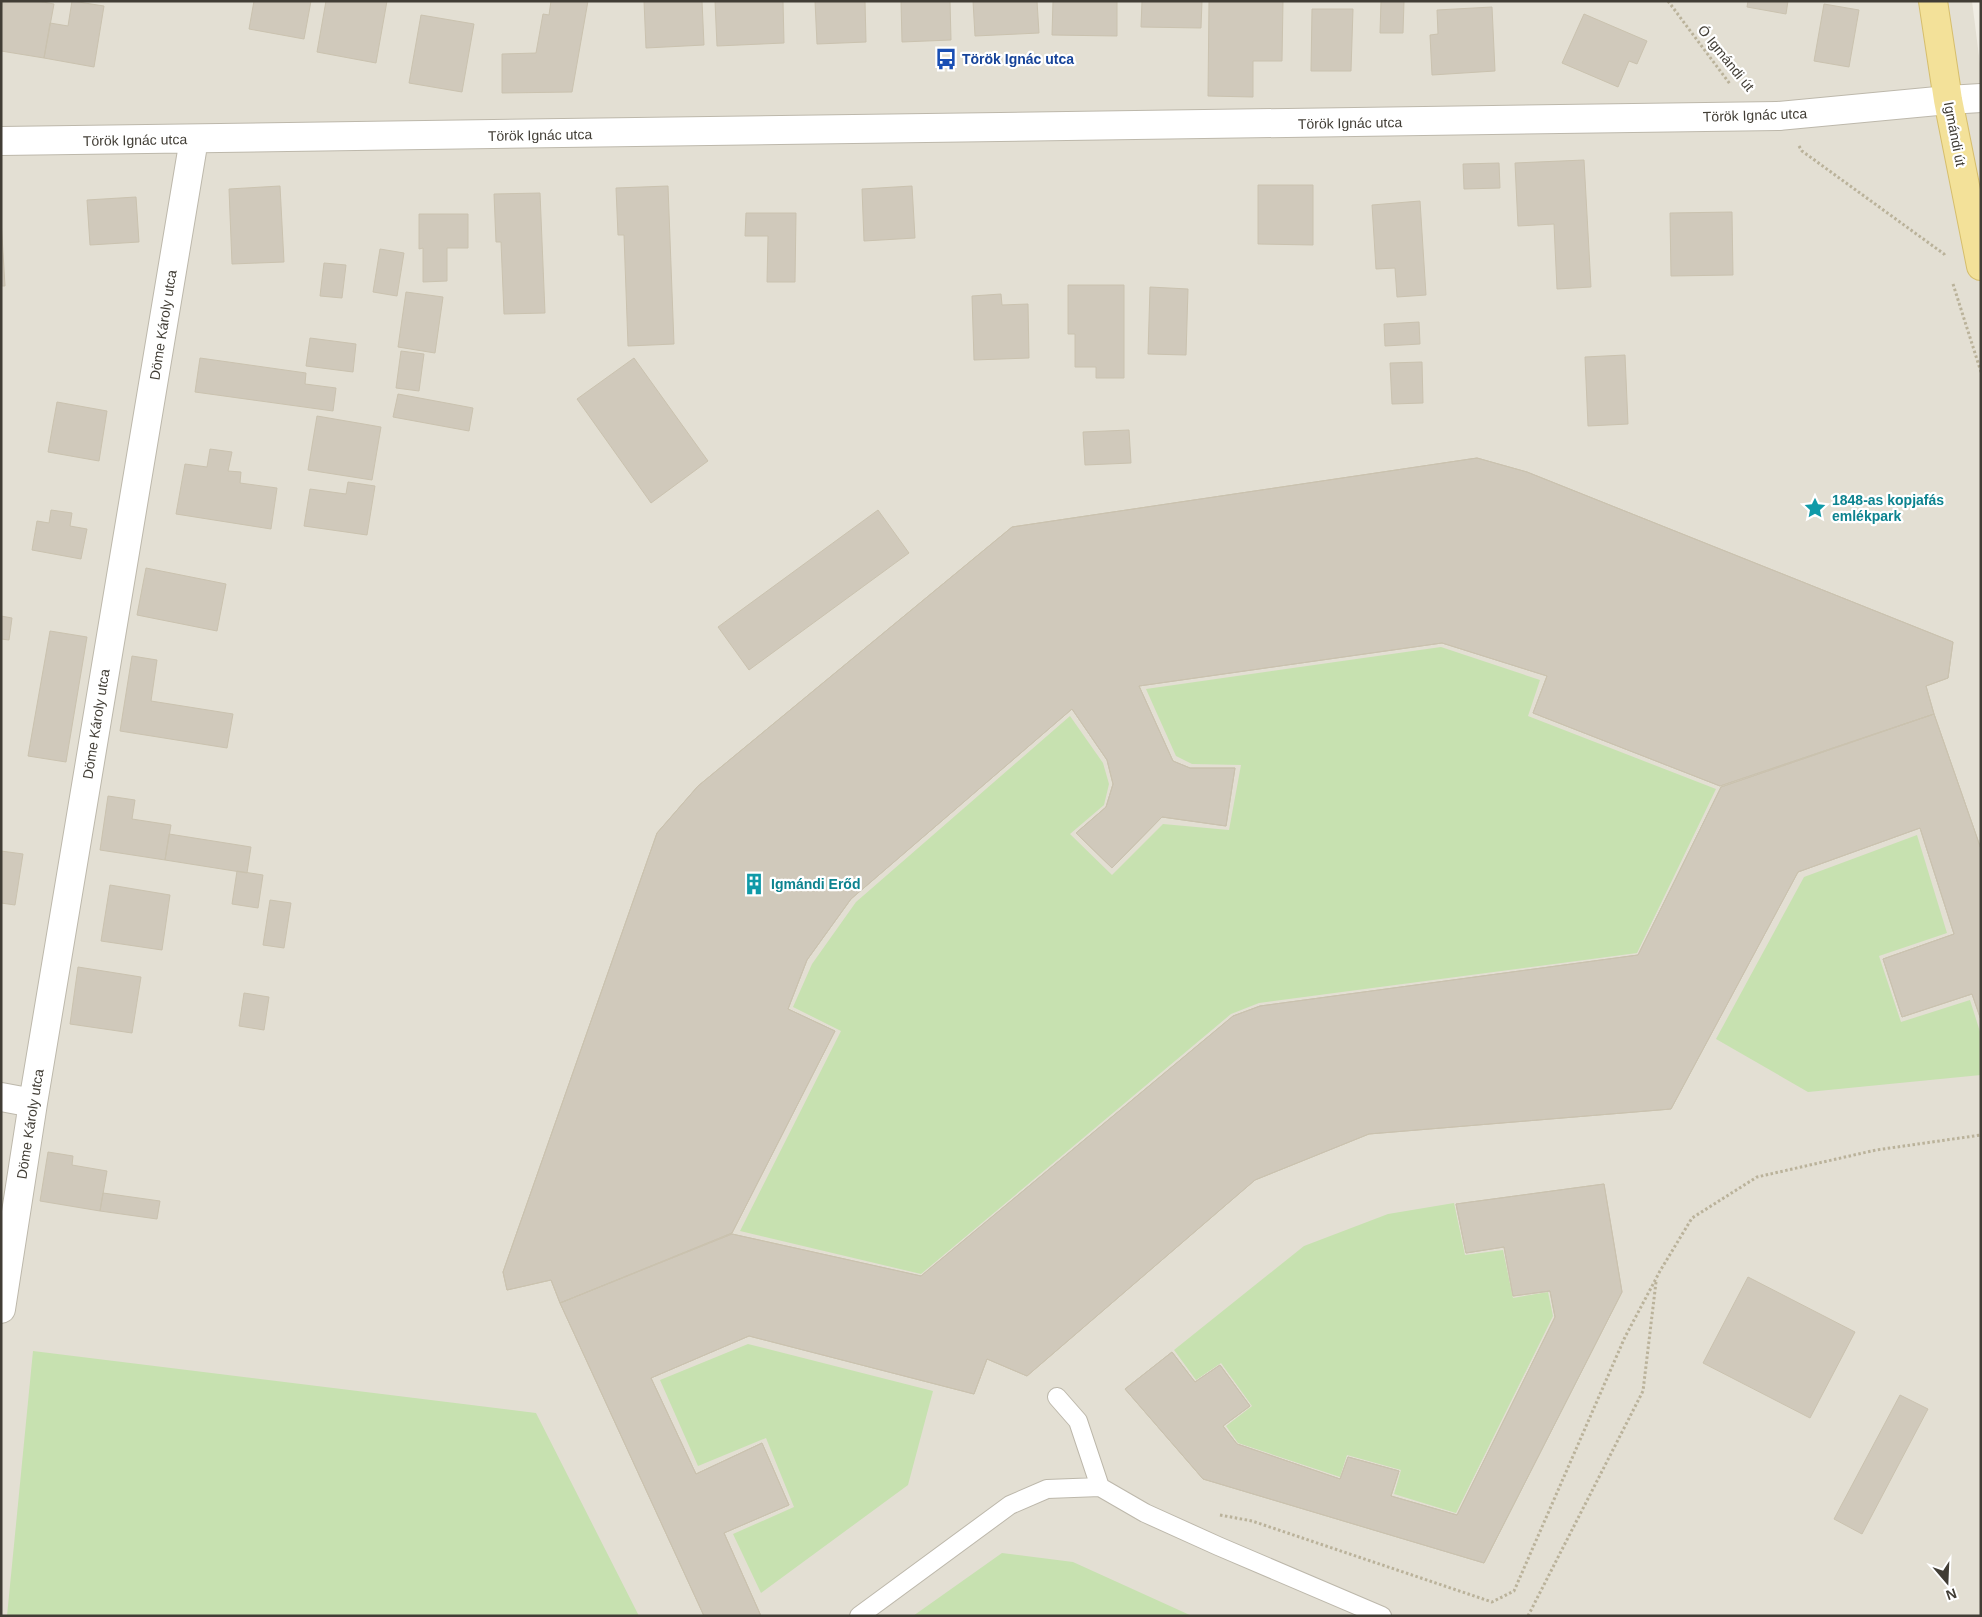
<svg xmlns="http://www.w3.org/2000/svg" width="1982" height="1617" viewBox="0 0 1982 1617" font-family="Helvetica,sans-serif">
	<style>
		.residential { fill: #e3dfd3 }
		.green { fill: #c7e1b0 }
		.building { fill: #d0c9bb; stroke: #cac2af }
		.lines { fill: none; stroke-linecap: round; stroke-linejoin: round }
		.service-casing { stroke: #bdb8ab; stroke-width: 20 }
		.minor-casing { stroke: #bdb8ab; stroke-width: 30 }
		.tertiary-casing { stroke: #bdb8ab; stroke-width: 30 }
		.primary-casing { stroke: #d6be6c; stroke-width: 30 }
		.path { stroke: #bab29a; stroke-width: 3; stroke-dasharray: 2.5 2.5; stroke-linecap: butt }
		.service { stroke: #fff; stroke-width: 18 }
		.minor { stroke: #fff; stroke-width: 28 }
		.tertiary { stroke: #fff; stroke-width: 28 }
		.primary { stroke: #f3e199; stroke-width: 28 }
		.labels { text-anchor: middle; stroke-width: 4.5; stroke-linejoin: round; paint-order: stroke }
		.street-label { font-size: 14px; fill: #413d35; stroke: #fff }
		.transit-label { font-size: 14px; font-weight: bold; fill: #164399; stroke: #fff; text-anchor: start }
		.culture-label { font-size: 14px; font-weight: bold; fill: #0d838f; stroke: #fff; text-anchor: start }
	</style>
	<rect width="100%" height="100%" fill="#f0ede4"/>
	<path class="residential" d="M 1,1 L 1972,1 L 1981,72 L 1981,1616 L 1,1616 Z"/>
	<path class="green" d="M 1441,647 L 1540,680 L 1528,716 L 1716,789 L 1637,953 L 1259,1003 L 1231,1014 L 921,1274 L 740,1231 L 841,1031 L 793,1007 L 812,964 L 856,902 L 1070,716 L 1103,763 L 1109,784 L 1104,805 L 1070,834 L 1112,875 L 1163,824 L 1229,830 L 1241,765 L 1192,764 L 1176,756 L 1146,689 Z
		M 1917,835 L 1947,933 L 1879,956 L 1901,1022 L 1970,1000 L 1981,1035 L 1981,1075 L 1808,1092 L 1716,1039 L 1804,877 Z
		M 1454,1203 L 1465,1255 L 1503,1250 L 1513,1298 L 1548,1292 L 1553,1316 L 1456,1513 L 1394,1494 L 1401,1470 L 1347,1455 L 1340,1477 L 1238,1443 L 1226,1426 L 1252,1406 L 1221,1363 L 1196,1380 L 1174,1350 L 1304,1246 L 1388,1214 Z
		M 748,1344 L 933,1391 L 908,1485 L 761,1593 L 733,1534 L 794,1507 L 766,1438 L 698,1466 L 660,1380 Z
		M 33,1351 L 536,1413 L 639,1616 L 7,1616 Z
		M 1002,1553 L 1073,1562 L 1192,1616 L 913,1616 Z"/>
	<path class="building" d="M 3,1 L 37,1 L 54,4 L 44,58 L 1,51 L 1,13 Z
		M 72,1 L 104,6 L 94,67 L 44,58 L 50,23 L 68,26 Z
		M 254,1 L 311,1 L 304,39 L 249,29 Z
		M 326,1 L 387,1 L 376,63 L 317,52 Z
		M 551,1 L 588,1 L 572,92 L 502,93 L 502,54 L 536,53 L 543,14 L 549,15 Z
		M 644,1 L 702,1 L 704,45 L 646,48 Z
		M 715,1 L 783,1 L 784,43 L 717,46 Z
		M 815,1 L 865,1 L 866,42 L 817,44 Z
		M 901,1 L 950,1 L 951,40 L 902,42 Z
		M 973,1 L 1037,1 L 1039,33 L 975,36 Z
		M 1053,1 L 1117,1 L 1117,36 L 1052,35 Z
		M 1142,1 L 1202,1 L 1201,28 L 1141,27 Z
		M 1209,1 L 1283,1 L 1282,61 L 1253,61 L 1253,97 L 1208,96 Z
		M 1381,1 L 1404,1 L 1403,33 L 1380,33 Z
		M 1748,1 L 1788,1 L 1786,14 L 1747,7 Z
		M 1824,4 L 1859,10 L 1849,67 L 1814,61 Z
		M 1492,7 L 1495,71 L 1432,75 L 1430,35 L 1438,34 L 1437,10 Z
		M 1312,9 L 1353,9 L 1351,71 L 1311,71 Z
		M 1584,14 L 1647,41 L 1637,64 L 1629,61 L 1618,87 L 1562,63 Z
		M 421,15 L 474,24 L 462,92 L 409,83 Z
		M 1584,160 L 1591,287 L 1557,289 L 1554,224 L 1518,226 L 1515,163 Z
		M 1499,163 L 1500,188 L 1464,189 L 1463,164 Z
		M 1258,185 L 1313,185 L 1313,245 L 1258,244 Z
		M 280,186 L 284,262 L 232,264 L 229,189 Z
		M 668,186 L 674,344 L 628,346 L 624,235 L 618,235 L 616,188 Z
		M 912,186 L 915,238 L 864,241 L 862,189 Z
		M 540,193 L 545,313 L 504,314 L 501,242 L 496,242 L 494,194 Z
		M 136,197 L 139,242 L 90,245 L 87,200 Z
		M 1420,201 L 1426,295 L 1397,297 L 1395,268 L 1376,269 L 1372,205 Z
		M 1732,212 L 1733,275 L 1671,276 L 1670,213 Z
		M 746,213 L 796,213 L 795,282 L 767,282 L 768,236 L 745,236 Z
		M 419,214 L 468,214 L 468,248 L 447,248 L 447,281 L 423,282 L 423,248 L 419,249 Z
		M 1,219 L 5,286 L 1,286 Z
		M 380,249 L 404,253 L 397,296 L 373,292 Z
		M 324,263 L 346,265 L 342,298 L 320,296 Z
		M 1068,285 L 1124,285 L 1124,378 L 1096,378 L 1096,367 L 1075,367 L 1075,334 L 1068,334 Z
		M 1150,287 L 1188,289 L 1186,355 L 1148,354 Z
		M 406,292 L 443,297 L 435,353 L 398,347 Z
		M 1001,294 L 1002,305 L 1028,304 L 1029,358 L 974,360 L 972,296 Z
		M 1419,322 L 1420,344 L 1385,346 L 1384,324 Z
		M 310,338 L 356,344 L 353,372 L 306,366 Z
		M 401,351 L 424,354 L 419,391 L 396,388 Z
		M 1625,355 L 1628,424 L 1588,426 L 1585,357 Z
		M 200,358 L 306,373 L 305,384 L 336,388 L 333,411 L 195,392 Z
		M 634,358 L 708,461 L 651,503 L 577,399 Z
		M 1422,362 L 1423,403 L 1392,404 L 1390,363 Z
		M 398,394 L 473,408 L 469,431 L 393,417 Z
		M 57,402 L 107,411 L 99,461 L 48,452 Z
		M 317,416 L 381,427 L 372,480 L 308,470 Z
		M 1129,430 L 1131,463 L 1085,465 L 1083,432 Z
		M 210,449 L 232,452 L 228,471 L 241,472 L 240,483 L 277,488 L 271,529 L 176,514 L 185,464 L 207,467 Z
		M 1477,458 L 1527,472 L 1953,642 L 1948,678 L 1926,686 L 1934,714 L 1720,786 L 1533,713 L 1547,676 L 1442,643 L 1139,686 L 1173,761 L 1190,768 L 1235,768 L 1226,826 L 1162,817 L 1112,868 L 1076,833 L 1106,807 L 1113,784 L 1107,760 L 1072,709 L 851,899 L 807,960 L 788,1009 L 835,1031 L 732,1233 L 560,1303 L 551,1280 L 507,1290 L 503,1272 L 657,833 L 698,786 L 1012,527 Z
		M 1477,458 L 1527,472 L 1953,642 L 1948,678 L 1926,686 L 1934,714 L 1720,786 L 1533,713 L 1547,676 L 1442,643 L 1139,686 L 1173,761 L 1190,768 L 1235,768 L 1226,826 L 1162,817 L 1112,868 L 1076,833 L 1106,807 L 1113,784 L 1107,760 L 1072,709 L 851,899 L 807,960 L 788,1009 L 835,1031 L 732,1233 L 560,1303 L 551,1280 L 507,1290 L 503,1272 L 657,833 L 698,786 L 1012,527 Z
		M 348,482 L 375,486 L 367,535 L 304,526 L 310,489 L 346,494 Z
		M 51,510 L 72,513 L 70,526 L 87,529 L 81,559 L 32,550 L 37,521 L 49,523 Z
		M 878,510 L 909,553 L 749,670 L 718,627 Z
		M 146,568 L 226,584 L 217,631 L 137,615 Z
		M 1,616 L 12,618 L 9,640 L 1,639 Z
		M 50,631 L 87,637 L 66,762 L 28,756 Z
		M 132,656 L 157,660 L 151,701 L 233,714 L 227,748 L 120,731 Z
		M 1934,714 L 1981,849 L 1981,1020 L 1972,994 L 1902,1017 L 1883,959 L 1954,934 L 1920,828 L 1798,872 L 1671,1109 L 1369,1134 L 1255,1180 L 1027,1376 L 987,1359 L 974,1394 L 749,1336 L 651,1378 L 696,1474 L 762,1443 L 789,1505 L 724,1533 L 761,1616 L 704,1616 L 560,1303 L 732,1234 L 921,1276 L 1233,1016 L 1260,1006 L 1638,955 L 1721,787 Z
		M 1934,714 L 1981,849 L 1981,1020 L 1972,994 L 1902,1017 L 1883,959 L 1954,934 L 1920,828 L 1798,872 L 1671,1109 L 1369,1134 L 1255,1180 L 1027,1376 L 987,1359 L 974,1394 L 749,1336 L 651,1378 L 696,1474 L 762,1443 L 789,1505 L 724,1533 L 761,1616 L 704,1616 L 560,1303 L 732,1234 L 921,1276 L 1233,1016 L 1260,1006 L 1638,955 L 1721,787 Z
		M 108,796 L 135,800 L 132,819 L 171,825 L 165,860 L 100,850 Z
		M 169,834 L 251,847 L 247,873 L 165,860 Z
		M 1,851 L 23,854 L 15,905 L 1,903 Z
		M 237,871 L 263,875 L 258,908 L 232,904 Z
		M 110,885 L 170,895 L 162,950 L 101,941 Z
		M 270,900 L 291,903 L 284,948 L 263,945 Z
		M 78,967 L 141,977 L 132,1033 L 70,1024 Z
		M 244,993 L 269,997 L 264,1030 L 239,1026 Z
		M 48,1152 L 73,1156 L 72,1165 L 107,1171 L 100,1211 L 40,1201 Z
		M 1604,1184 L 1622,1292 L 1484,1563 L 1203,1479 L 1125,1389 L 1172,1352 L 1195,1382 L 1220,1365 L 1250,1406 L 1223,1426 L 1237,1444 L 1340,1479 L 1348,1457 L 1399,1471 L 1391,1496 L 1457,1515 L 1555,1317 L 1550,1291 L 1513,1296 L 1504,1247 L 1466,1253 L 1456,1204 Z
		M 1604,1184 L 1622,1292 L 1484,1563 L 1203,1479 L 1125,1389 L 1172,1352 L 1195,1382 L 1220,1365 L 1250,1406 L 1223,1426 L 1237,1444 L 1340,1479 L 1348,1457 L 1399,1471 L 1391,1496 L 1457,1515 L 1555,1317 L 1550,1291 L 1513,1296 L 1504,1247 L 1466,1253 L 1456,1204 Z
		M 103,1193 L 160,1201 L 157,1219 L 100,1211 Z
		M 1748,1277 L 1855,1332 L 1810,1418 L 1703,1363 Z
		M 1900,1395 L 1928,1409 L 1862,1534 L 1834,1519 Z"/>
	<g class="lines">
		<g class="service-casing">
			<path id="service" d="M 1057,1397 L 1078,1421 L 1100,1487
				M 859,1616 L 1010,1505 L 1047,1489 L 1100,1487 L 1145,1513 L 1218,1546 L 1382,1616"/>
		</g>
		<g class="minor-casing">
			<path id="minor" d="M 1948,100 L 1981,98
				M 1,141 L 1778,116
				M 1,1097 L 33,1103
				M 1,1309 L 33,1103 L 194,139"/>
		</g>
		<g class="tertiary-casing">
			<path id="tertiary" d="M 1778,116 L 1948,100"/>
		</g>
		<g class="primary-casing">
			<path id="primary" d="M 1933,1 L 1948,100 L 1981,266"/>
		</g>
		<path class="path" d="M 1668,1 L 1730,84
			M 1799,146 L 1802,151 L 1944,254 L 1945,256
			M 1953,284 L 1981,372
			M 1220,1515 L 1252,1521 L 1492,1602 L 1514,1591 L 1625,1337 L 1660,1271 L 1692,1218 L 1757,1177 L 1876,1150 L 1981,1135
			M 1528,1616 L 1643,1391 L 1656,1282"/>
		<use href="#service" class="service"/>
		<use href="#minor" class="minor"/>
		<use href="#tertiary" class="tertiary"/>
		<use href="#primary" class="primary"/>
	</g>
	<defs>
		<g id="bus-bare" transform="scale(1.725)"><path d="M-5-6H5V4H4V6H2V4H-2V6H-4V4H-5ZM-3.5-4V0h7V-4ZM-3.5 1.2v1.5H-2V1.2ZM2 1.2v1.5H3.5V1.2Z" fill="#1a4fb4" stroke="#fff" stroke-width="2.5" paint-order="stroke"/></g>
		<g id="sight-bare" transform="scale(1.725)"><path d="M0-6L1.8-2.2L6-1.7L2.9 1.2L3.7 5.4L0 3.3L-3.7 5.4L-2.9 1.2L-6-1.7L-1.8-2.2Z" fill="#0f9aa8" stroke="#fff" stroke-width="2.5" paint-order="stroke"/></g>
		<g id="building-bare" transform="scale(1.725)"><path d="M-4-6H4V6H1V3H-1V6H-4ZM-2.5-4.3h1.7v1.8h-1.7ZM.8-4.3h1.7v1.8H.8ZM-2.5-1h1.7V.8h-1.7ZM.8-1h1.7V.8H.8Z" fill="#0f9aa8" stroke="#fff" stroke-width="2.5" paint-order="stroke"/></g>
	</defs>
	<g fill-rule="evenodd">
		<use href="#bus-bare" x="946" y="59"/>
		<use href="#sight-bare" x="1815" y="508"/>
		<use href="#building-bare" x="754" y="884"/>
	</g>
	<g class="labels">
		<g class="street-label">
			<text transform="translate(1726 58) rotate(51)" y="5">Ó Igmándi út</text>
			<text transform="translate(1755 115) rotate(-2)" y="5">Török Ignác utca</text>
			<text transform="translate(1350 123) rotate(-1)" y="5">Török Ignác utca</text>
			<text transform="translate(1955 134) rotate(79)" y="5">Igmándi út</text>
			<text transform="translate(540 135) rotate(-1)" y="5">Török Ignác utca</text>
			<text transform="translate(135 140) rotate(-1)" y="5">Török Ignác utca</text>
			<text transform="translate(163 325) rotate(-81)" y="5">Döme Károly utca</text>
			<text transform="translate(96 724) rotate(-81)" y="5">Döme Károly utca</text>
			<text transform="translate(30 1124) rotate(-81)" y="5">Döme Károly utca</text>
		</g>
		<g class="transit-label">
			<text x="962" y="64">Török Ignác utca</text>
		</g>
		<g class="culture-label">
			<text x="1832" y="505">1848-as kopjafás<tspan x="1832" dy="16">emlékpark</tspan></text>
			<text x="771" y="889">Igmándi Erőd</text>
		</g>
	</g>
	<rect width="1982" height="1617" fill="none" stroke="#413d35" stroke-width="5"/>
	<g transform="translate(1947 1582) rotate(161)" stroke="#ffffff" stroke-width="4" paint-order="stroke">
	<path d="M0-4L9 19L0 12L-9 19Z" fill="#413d35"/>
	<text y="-8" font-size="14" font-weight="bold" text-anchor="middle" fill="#413d35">N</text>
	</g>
</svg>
